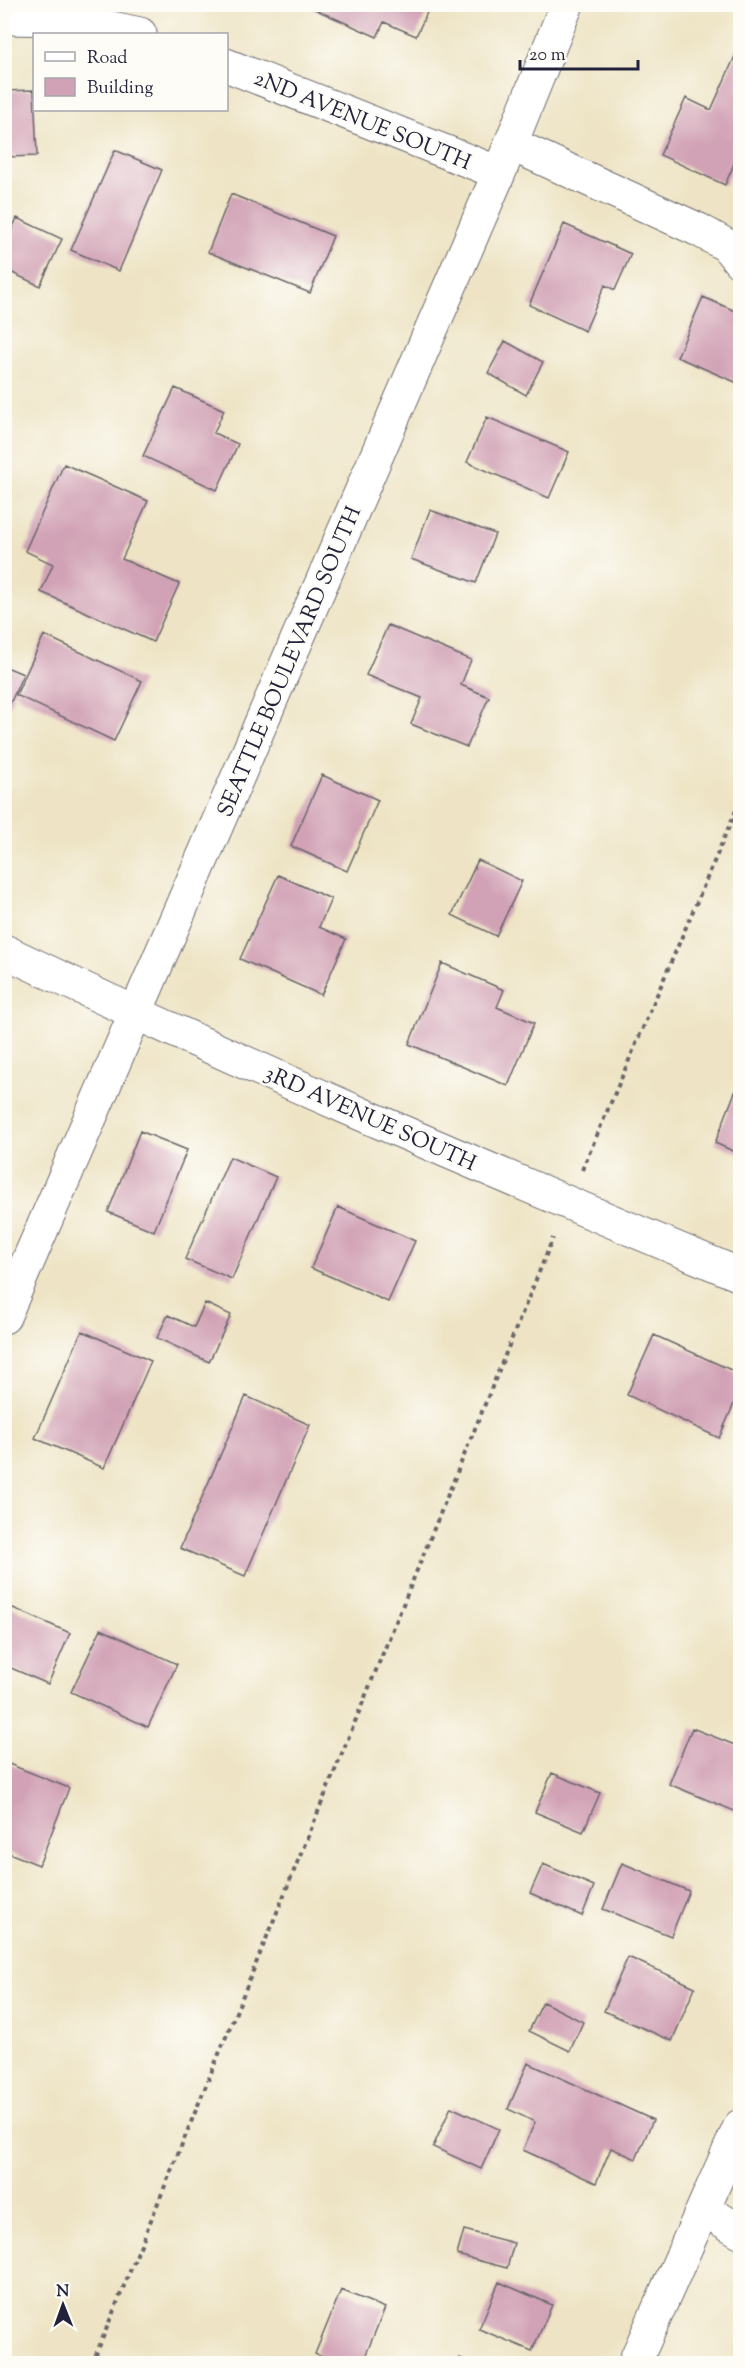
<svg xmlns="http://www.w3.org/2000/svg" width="745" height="2368" viewBox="0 0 745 2368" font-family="'Sorts Mill Goudy',serif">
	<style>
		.building { fill: #d1a2b5 }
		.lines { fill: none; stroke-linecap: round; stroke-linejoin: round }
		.minor-casing { stroke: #69666b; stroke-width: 35 }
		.path { stroke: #69666b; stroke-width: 4; stroke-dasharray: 4.5 4.5; stroke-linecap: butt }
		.minor { stroke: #fff; stroke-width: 33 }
		.labels { text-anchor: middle; stroke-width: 5; stroke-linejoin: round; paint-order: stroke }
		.street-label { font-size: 22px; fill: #22223b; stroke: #fdfcf7 }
	</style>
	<rect width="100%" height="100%" fill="#fdfcf7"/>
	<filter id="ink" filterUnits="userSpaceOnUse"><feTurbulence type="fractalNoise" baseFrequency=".0167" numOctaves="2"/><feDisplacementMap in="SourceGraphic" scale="12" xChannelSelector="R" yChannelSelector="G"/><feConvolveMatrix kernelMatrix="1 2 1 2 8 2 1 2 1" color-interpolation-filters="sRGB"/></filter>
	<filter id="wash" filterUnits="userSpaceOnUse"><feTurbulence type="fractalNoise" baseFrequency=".008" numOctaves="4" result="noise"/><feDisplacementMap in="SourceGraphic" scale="24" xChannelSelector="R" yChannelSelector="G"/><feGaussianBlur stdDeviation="1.35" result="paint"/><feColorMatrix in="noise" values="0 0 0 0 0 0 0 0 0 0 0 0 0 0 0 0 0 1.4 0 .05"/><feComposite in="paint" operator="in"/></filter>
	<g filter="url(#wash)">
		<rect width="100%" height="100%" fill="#eee4c5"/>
		<g id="blocks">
			<path class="building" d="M 303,4 L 431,4 L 416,36 L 384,22 L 377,37 Z
				M 740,45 L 740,150 L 725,185 L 660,155 L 686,98 L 711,110 Z
				M 34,90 L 37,156 L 4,157 L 4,91 Z
				M 115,150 L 162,170 L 119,271 L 71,250 Z
				M 231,194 L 333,236 L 310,293 L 208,252 Z
				M 17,218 L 62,239 L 40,286 L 4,269 L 4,246 Z
				M 564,224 L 631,254 L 615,290 L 605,285 L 585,331 L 529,305 Z
				M 703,297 L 740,313 L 740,384 L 677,357 Z
				M 505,341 L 543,362 L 526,395 L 488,373 Z
				M 175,388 L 224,410 L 214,433 L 238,444 L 217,490 L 143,456 Z
				M 487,417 L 569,452 L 549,498 L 467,462 Z
				M 64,464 L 148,501 L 122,559 L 179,584 L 153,642 L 41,592 L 53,564 L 25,551 Z
				M 430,510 L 495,534 L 476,583 L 411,559 Z
				M 388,625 L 471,660 L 461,685 L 489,697 L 467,747 L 411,724 L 422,698 L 366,675 Z
				M 44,635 L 142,681 L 114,741 L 16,695 Z
				M 4,666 L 23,674 L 4,718 Z
				M 322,775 L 378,800 L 347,871 L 291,846 Z
				M 478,860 L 522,881 L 496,936 L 452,915 Z
				M 278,875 L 331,899 L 319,927 L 346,939 L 321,995 L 240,959 Z
				M 442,963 L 504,990 L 497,1007 L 534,1023 L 508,1086 L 409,1044 Z
				M 735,1092 L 740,1095 L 740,1154 L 715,1143 Z
				M 140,1131 L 187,1150 L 154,1231 L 108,1212 Z
				M 230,1157 L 276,1177 L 232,1279 L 185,1259 Z
				M 338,1207 L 415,1241 L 388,1302 L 311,1268 Z
				M 205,1303 L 231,1315 L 209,1362 L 157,1338 L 168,1315 L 194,1327 Z
				M 82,1331 L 151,1361 L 104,1468 L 35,1438 Z
				M 654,1335 L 740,1374 L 740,1390 L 719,1438 L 627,1395 Z
				M 246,1396 L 310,1425 L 245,1576 L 180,1548 Z
				M 4,1604 L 70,1633 L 48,1684 L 4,1665 Z
				M 101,1629 L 177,1664 L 148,1727 L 71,1692 Z
				M 692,1728 L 740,1747 L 739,1813 L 669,1784 Z
				M 4,1762 L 69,1788 L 39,1865 L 4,1851 Z
				M 552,1773 L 600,1793 L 583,1832 L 535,1812 Z
				M 622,1863 L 689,1891 L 671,1936 L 603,1909 Z
				M 543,1864 L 594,1886 L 582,1916 L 530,1893 Z
				M 628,1957 L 695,1987 L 672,2041 L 604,2011 Z
				M 543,2002 L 583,2022 L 570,2051 L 529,2031 Z
				M 528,2063 L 653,2120 L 636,2159 L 611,2148 L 596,2183 L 523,2150 L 535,2122 L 508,2109 Z
				M 451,2107 L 499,2129 L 481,2169 L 433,2147 Z
				M 464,2230 L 514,2243 L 507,2268 L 457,2255 Z
				M 499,2282 L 552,2305 L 532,2351 L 479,2329 Z
				M 341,2290 L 385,2308 L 362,2364 L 338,2364 L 315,2354 Z
				M 460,2358 L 472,2364 L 457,2364 Z"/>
		</g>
	</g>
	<g filter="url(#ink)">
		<use href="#blocks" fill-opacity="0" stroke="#69666b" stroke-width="1.5"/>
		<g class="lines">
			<g class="minor-casing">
				<path id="minor" d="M 4,18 L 69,19 L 140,34
					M 226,65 L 499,173
					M 511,144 L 699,230 L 726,245 L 740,262
					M 4,951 C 246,1067 493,1172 740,1275
					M 4,1317 L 499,173 L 567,4
					M 703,2209 L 740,2231
					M 634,2364 L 740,2126"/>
			</g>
			<path class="path" d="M 582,1170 L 740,801
				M 92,2364 L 553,1238"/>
			<use href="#minor" class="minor"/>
		</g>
	</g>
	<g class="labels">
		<g class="street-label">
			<text transform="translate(363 119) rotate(22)" y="8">2ND AVENUE SOUTH</text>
			<text transform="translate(288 661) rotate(-67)" y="8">SEATTLE BOULEVARD SOUTH</text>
			<text transform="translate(371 1117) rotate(24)" y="8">3RD AVENUE SOUTH</text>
		</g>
	</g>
	<rect width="745" height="2368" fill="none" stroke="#fdfcf7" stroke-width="24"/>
	<rect x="33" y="33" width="195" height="78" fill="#fdfcf7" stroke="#a5a5ac" stroke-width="1.5"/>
	<rect x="45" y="52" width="30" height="9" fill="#ffffff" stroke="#a5a5ac" stroke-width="1.5"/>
	<text x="87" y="63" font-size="18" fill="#22223b">Road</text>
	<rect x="45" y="78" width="30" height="18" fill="#d1a2b5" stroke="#a5a5ac" stroke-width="1.5"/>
	<text x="87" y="93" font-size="18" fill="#22223b">Building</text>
	<g transform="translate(63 2305) rotate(359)" stroke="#fdfcf7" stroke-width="4.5" paint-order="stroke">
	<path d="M0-4.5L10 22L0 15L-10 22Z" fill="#22223b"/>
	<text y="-9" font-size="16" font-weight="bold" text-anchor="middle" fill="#22223b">N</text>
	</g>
	<path d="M520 60v9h118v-9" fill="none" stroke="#22223b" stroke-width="3"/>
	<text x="529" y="60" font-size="18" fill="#22223b" stroke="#fdfcf7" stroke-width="4.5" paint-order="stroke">20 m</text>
</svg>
